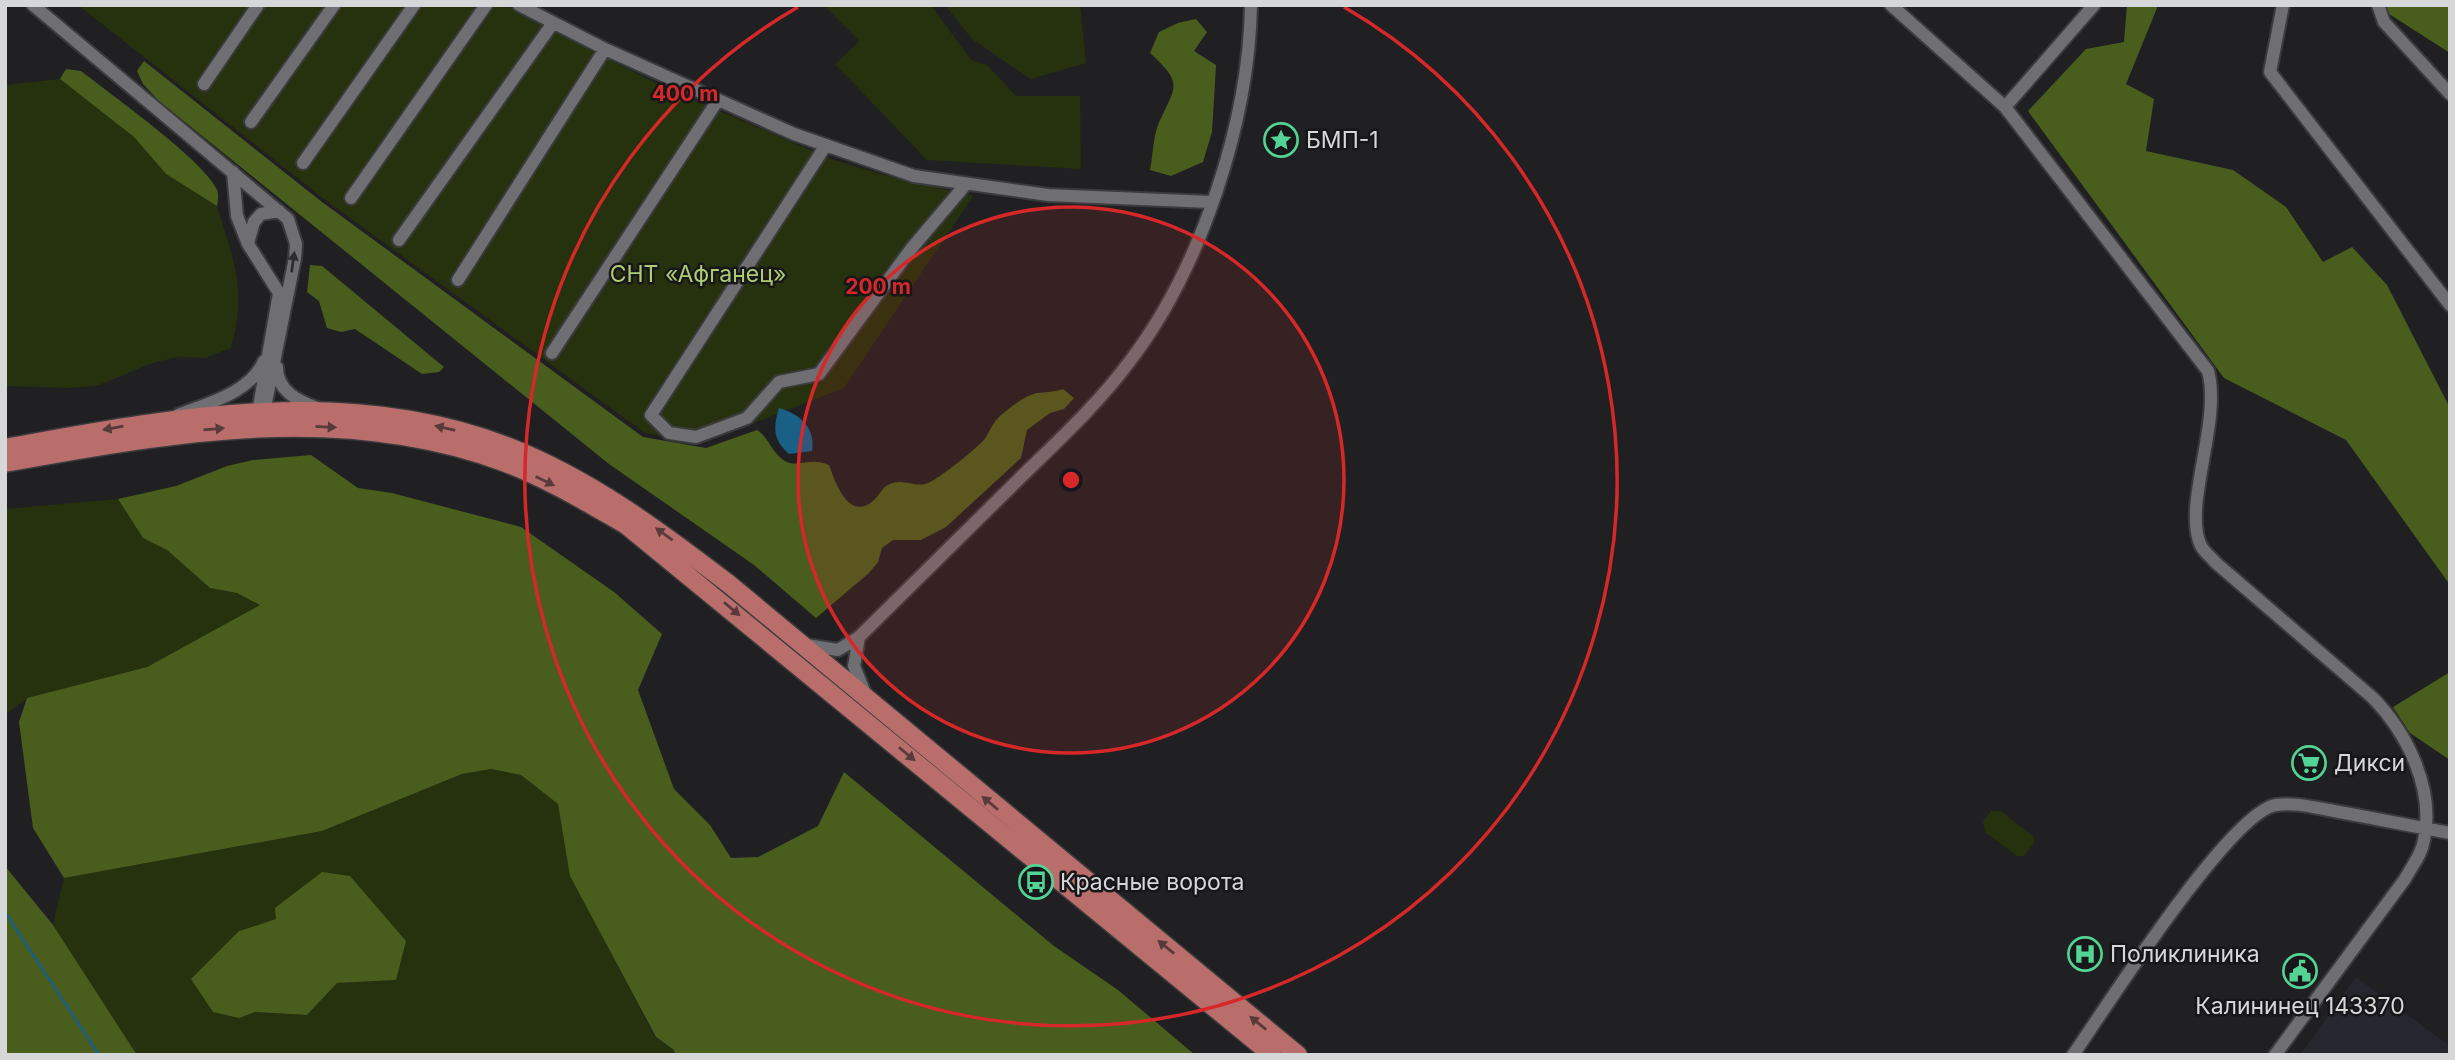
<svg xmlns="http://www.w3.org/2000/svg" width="2455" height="1060" viewBox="0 0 2455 1060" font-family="Inter,sans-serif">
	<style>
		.built { fill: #26262f }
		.green { fill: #26310d; fill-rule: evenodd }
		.forest { fill: #495d1d }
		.water { fill: #195f86 }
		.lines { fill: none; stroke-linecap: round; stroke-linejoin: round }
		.stream { stroke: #195f86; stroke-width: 2.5 }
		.minor-casing { stroke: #3b3b3d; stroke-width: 16 }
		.highway-casing { stroke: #3b3b3d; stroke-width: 21 }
		.minor { stroke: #6f6f73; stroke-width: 12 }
		.highway { stroke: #b96e6c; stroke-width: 18 }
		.oneway { fill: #2d2d30 }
		.oneway2 { fill: #583a3b }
		.ring { fill: none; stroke: #d62828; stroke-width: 3.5 }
		.labels { text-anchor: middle; stroke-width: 5; stroke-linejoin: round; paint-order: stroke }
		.poi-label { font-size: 23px; fill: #d6d7d8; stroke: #17171a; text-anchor: start }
		.park-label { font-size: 23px; fill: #adcc72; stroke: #17171a }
		.centre { fill: #d62828; stroke: #17171a; stroke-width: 3.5 }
		.ring-label { font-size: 21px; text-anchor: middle; font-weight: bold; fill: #d62828; stroke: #17171a; stroke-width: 5; stroke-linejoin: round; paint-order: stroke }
	</style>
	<rect width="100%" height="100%" fill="#202023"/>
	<path class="built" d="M 2356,977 L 2450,1046 L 2450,1055 L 2300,1055 Z"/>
	<path class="green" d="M 78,5 L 504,5 L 664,87 L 831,159 L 884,175 L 973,196 L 844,388 L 700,444 L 645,433 L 324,199 Z
		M 824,5 L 931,5 L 971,60 L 987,65 L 1016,96 L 1080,96 L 1081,169 L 927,160 L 835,64 L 860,41 Z
		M 945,5 L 1080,5 L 1086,63 L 1031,79 L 972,39 Z
		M 60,79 L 134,137 L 166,174 L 217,206 C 234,261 247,290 231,348 L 205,358 L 178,357 L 152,363 L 99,385 L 71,388 L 5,386 L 5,85 Z
		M 118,499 L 143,538 L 167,550 L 210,588 L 237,593 L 261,605 L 147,667 L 27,698 L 5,715 L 5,509 Z
		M 491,769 L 521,775 L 558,804 L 571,876 L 655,1037 L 674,1050 L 675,1055 L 137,1055 L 53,925 L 64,878 L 322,831 L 462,774 ZM 276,919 L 396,980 L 337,983 L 307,1015 L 255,1012 L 239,931 Z
		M 1991,811 L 2001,811 L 2034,837 L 2034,843 L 2024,856 L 2017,856 L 1985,832 L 1983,822 Z"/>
	<path class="forest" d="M 2127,5 L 2156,5 L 2157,8 L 2126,84 L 2154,99 L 2146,151 L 2233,170 L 2286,207 L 2323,262 L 2352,247 L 2387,285 L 2450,408 L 2450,585 L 2346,440 L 2224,378 L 2028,111 L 2086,49 L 2124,42 Z
		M 2375,5 L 2450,5 L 2450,53 Z
		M 1196,19 L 1207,32 L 1194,51 L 1216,65 L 1212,132 L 1203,162 L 1171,176 L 1150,170 C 1153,155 1153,138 1158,125 C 1175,86 1185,85 1150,53 L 1159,32 L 1178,23 Z
		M 144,61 L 322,202 L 643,437 L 706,448 L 757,430 C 770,438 772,455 787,462 C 799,467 812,457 829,465 C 835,481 848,522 873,501 C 881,494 881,487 892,483 C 906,479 916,488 928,483 C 936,481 983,444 986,437 C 991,429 993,422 1001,415 C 1010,407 1026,395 1037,393 C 1047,392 1054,392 1063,389 L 1074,398 L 1064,409 L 1050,413 L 1027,430 L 1021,458 L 946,527 L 921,540 L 893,540 L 882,548 L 878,562 L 869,573 L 816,618 L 754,565 L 609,464 L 159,101 L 143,84 L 137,71 Z
		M 66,69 L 81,71 C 109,93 206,162 217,190 C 219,194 218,201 217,206 L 166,174 L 134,137 L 60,79 Z
		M 310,265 L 322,266 L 444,367 L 439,372 L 422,374 L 355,329 L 341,332 L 327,328 L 319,301 L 307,292 Z
		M 311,455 L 358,488 L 392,493 L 521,527 L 614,592 L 662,634 L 638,690 L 674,789 L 710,825 L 731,858 L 758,857 L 818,826 L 844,772 L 1054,946 L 1118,990 L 1195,1055 L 675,1055 L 674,1050 L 656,1037 L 570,876 L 558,804 L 521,775 L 491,769 L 462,774 L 322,831 L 64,878 L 33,828 L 19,722 L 27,698 L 147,667 L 260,605 L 237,593 L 210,588 L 167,550 L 143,538 L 118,499 L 176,486 L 227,466 L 253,460 Z
		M 2450,672 L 2450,760 L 2410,733 L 2393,707 Z
		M 5,866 L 53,925 L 137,1055 L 5,1055 Z
		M 322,872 L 350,876 L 406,941 L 396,980 L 337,983 L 307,1015 L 255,1012 L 239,1018 L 213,1012 L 191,979 L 239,931 L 276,919 L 275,908 Z"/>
	<path class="water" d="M 779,408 C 800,414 816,428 812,451 L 789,454 C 773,440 773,428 779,408 Z"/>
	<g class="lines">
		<path class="stream" d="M 5,912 L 99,1055"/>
		<g class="minor-casing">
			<path id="minor" d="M 33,5 L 288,219 L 296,244 L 295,258 L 263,417
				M 519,5 L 605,49 L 794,134 L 914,176 L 1048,195 L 1210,202
				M 1891,5 L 2005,107 L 2208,371 C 2222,422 2182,506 2201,546 C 2204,552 2211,557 2216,563 L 2373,698 C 2407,733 2435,789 2424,840 C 2422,854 2412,866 2405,879 L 2275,1055
				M 2283,5 L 2270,72 L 2450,305
				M 2378,5 L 2384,22 L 2450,94
				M 204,84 L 258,5
				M 2005,107 L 2094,5
				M 251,122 L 334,5
				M 826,145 L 651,415 L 669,433 L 696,437 L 747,418 L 779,382 L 819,374 L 911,249 L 966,184
				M 303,163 L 414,5
				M 233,172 L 237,216 L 248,244 L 279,293 L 257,418
				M 351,198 L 486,5
				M 399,240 L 553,23
				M 248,243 L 254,222 L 261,214 L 279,211
				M 458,280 L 605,49
				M 552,353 L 718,100
				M 277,367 C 277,391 298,401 317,408
				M 178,415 C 208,403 250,393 264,361
				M 859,637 L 854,666 L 865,693
				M 806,645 L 838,650 L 859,637 C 913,584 967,530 1021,477 C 1059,440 1098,404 1130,361 C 1201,268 1249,122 1251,5
				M 2073,1055 C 2105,1009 2230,812 2276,805 C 2295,802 2316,808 2334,811 C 2373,818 2411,826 2450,833"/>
		</g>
		<g class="highway-casing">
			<path id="highway" d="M 5,448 C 170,418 346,383 509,447 C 590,479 660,531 729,584 L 1298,1055
				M 5,463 C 172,433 339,402 503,462 C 546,478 586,502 626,525 L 1272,1055"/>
		</g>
		<use href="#minor" class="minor"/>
		<use href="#highway" class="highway"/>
	</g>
	<defs><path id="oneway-solid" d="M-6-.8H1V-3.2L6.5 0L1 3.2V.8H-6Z" transform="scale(1.75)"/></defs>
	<use class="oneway" href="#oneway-solid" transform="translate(293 262) rotate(-82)"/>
	<g class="oneway2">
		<use href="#oneway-solid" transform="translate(326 427) rotate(3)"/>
		<use href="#oneway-solid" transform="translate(113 428) rotate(170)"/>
		<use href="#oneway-solid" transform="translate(445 428) rotate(-167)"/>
		<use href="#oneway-solid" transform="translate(214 429) rotate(-5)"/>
		<use href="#oneway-solid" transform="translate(545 481) rotate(26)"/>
		<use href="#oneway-solid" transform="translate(664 534) rotate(-144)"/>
		<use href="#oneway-solid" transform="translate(732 609) rotate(40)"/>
		<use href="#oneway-solid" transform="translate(907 754) rotate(40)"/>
		<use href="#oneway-solid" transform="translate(990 803) rotate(-140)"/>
		<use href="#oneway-solid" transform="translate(1166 947) rotate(-141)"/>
		<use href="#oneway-solid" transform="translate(1258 1023) rotate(-141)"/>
	</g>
	<circle cx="1071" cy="480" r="273" fill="#d62828" fill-opacity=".12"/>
	<g class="ring">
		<circle cx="1071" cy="480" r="273"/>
		<path d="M1344 7A546 546 0 1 1 798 7"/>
	</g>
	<defs>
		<g id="sight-ring" transform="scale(1.75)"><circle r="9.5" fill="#17171a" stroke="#53d396" stroke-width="1.5"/><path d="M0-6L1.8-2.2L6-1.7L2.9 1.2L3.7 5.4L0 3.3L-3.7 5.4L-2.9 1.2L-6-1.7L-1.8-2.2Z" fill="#53d396"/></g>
		<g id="supermarket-ring" transform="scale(1.75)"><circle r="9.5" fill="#17171a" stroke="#53d396" stroke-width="1.5"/><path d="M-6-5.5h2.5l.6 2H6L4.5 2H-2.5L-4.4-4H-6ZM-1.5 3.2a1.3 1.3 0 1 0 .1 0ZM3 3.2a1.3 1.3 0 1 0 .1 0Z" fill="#53d396"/></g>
		<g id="bus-ring" transform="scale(1.75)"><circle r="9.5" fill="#17171a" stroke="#53d396" stroke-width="1.5"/><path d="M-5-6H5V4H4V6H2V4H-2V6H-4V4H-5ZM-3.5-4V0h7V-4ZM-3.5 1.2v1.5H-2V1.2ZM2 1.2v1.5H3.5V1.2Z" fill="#53d396"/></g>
		<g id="hospital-ring" transform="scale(1.75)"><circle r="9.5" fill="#17171a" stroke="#53d396" stroke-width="1.5"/><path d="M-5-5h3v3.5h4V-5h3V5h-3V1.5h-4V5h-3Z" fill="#53d396"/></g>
		<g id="civic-ring" transform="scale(1.75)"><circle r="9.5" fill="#17171a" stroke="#53d396" stroke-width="1.5"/><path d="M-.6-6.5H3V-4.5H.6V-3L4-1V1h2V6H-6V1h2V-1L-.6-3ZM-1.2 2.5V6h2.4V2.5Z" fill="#53d396"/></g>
	</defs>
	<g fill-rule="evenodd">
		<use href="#sight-ring" x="1281" y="140"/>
		<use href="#supermarket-ring" x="2309" y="763"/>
		<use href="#bus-ring" x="1036" y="882"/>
		<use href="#hospital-ring" x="2085" y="954"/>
		<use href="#civic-ring" x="2300" y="971"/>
	</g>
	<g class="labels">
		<g class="poi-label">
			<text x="1306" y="148">БМП-1</text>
			<text x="2334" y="771">Дикси</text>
			<text x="1060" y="890">Красные ворота</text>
			<text x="2110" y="962">Поликлиника</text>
			<text x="2300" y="1014" text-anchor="middle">Калининец 143370</text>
		</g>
		<g class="park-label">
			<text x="698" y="282">СНТ «Афганец»</text>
		</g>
	</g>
	<circle cx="1071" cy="480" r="10" class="centre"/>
	<g class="ring-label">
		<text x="685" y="101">400 m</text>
		<text x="878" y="294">200 m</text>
	</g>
	<rect width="2455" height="1060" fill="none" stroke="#d6d7d8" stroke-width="14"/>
</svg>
